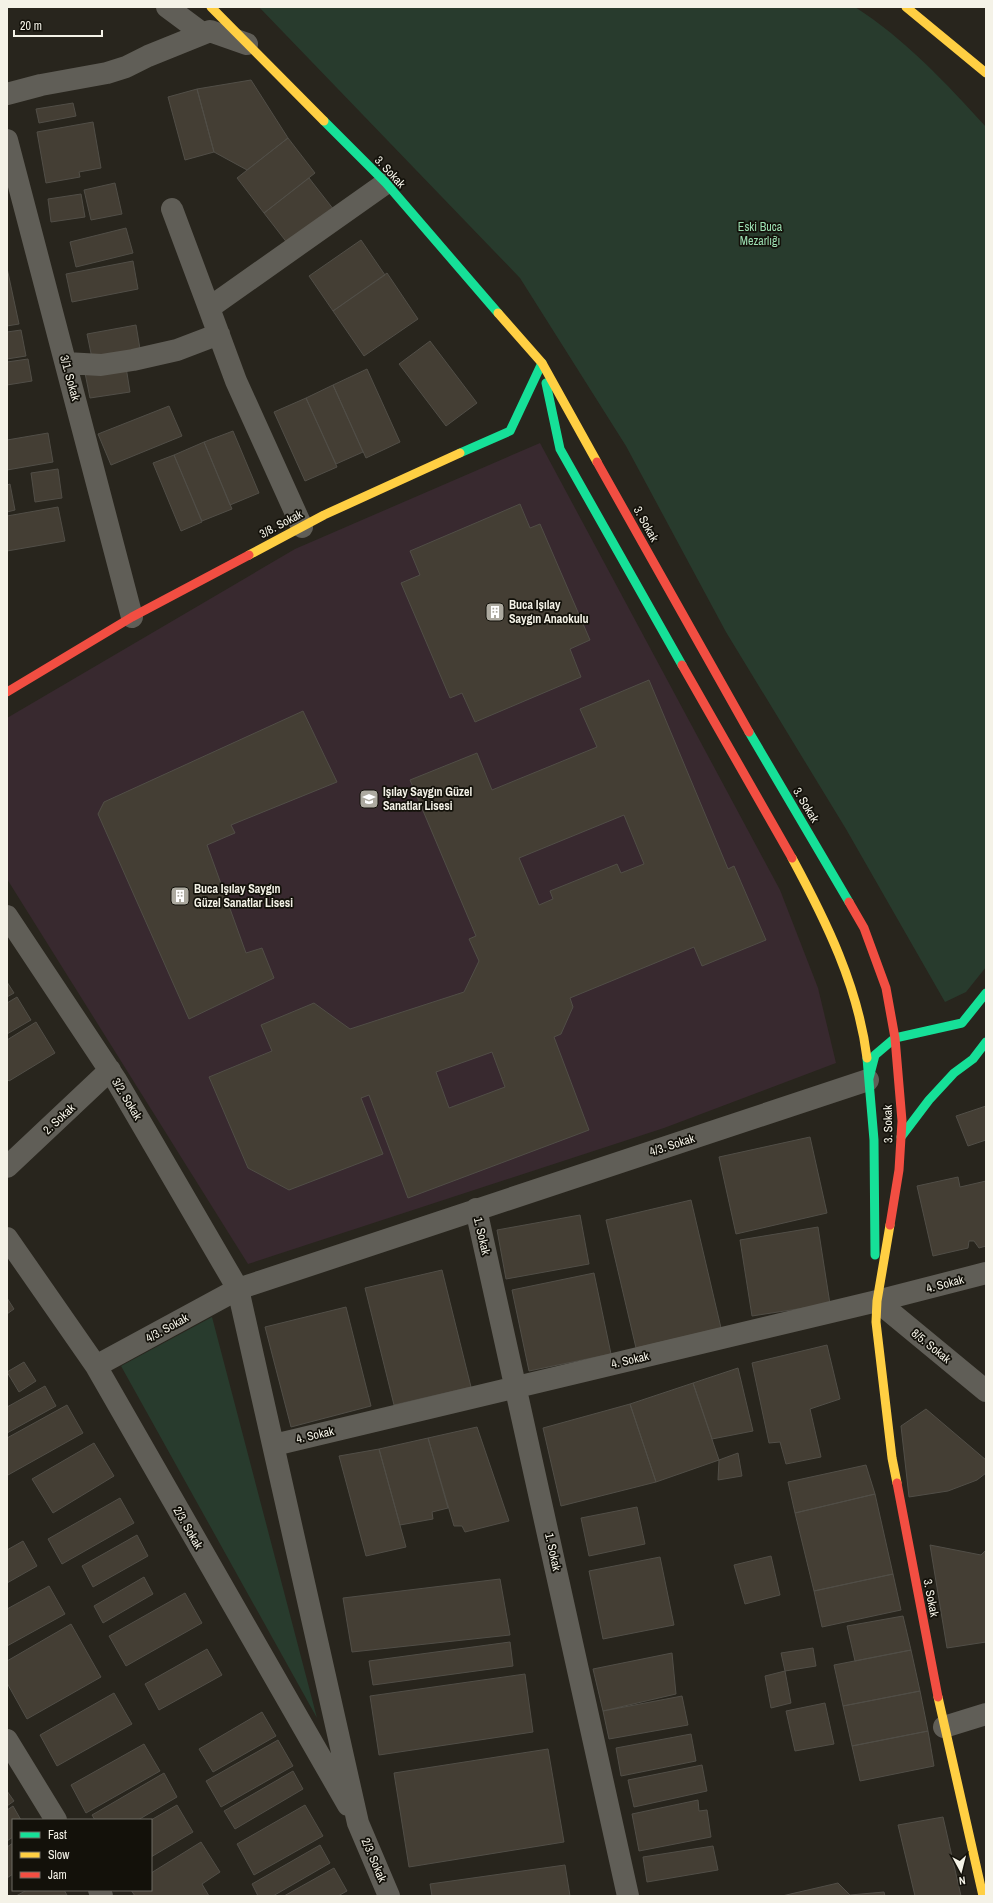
<svg xmlns="http://www.w3.org/2000/svg" width="993" height="1903" viewBox="0 0 993 1903" font-family="'Archivo Narrow',sans-serif">
	<style>
		.education { fill: #38292f }
		.green { fill: #283b2d }
		.building { fill: #443e34; stroke: #514e47; fill-rule: evenodd }
		.lines { fill: none; stroke-linecap: round; stroke-linejoin: round }
		.street { stroke: #605e57; stroke-width: 22 }
		.fast { stroke: #16e098; stroke-width: 9 }
		.slow { stroke: #ffcf43; stroke-width: 9 }
		.jam { stroke: #f24e42; stroke-width: 9 }
		.labels { text-anchor: middle; stroke-width: 3.5; stroke-linejoin: round; paint-order: stroke }
		.street-label { font-size: 12px; fill: #f4f2e7; stroke: #13110a }
		.park-label { font-size: 12px; fill: #9cdfb2; stroke: #13110a }
		.poi-label { font-size: 12px; font-weight: bold; fill: #f4f2e7; stroke: #13110a; text-anchor: start }
	</style>
	<rect width="100%" height="100%" fill="#28251d"/>
	<path class="education" d="M 540,443 L 780,890 L 818,988 L 836,1063 L 664,1128 L 248,1264 L 7,879 L 7,718 L 295,549 Z"/>
	<path class="green" d="M 259,7 L 855,7 C 905,39 946,83 986,127 L 986,967 L 966,992 L 945,1002 L 846,829 L 726,632 L 626,446 L 520,278 Z
		M 212,1317 L 317,1718 L 121,1366 Z"/>
	<path class="building" d="M 251,80 L 288,138 L 247,170 L 214,152 L 197,89 Z
		M 197,89 L 214,152 L 185,160 L 168,97 Z
		M 73,103 L 76,116 L 39,123 L 36,109 Z
		M 93,122 L 101,168 L 79,172 L 80,177 L 46,183 L 37,132 Z
		M 288,138 L 315,173 L 264,213 L 237,178 Z
		M 309,178 L 334,210 L 288,244 L 264,213 Z
		M 115,183 L 122,214 L 91,220 L 84,190 Z
		M 81,194 L 85,217 L 51,222 L 48,199 Z
		M 126,228 L 133,253 L 76,267 L 70,242 Z
		M 361,240 L 385,275 L 333,311 L 309,276 Z
		M 133,261 L 138,289 L 72,302 L 66,274 Z
		M 7,268 L 19,324 L 7,326 Z
		M 387,273 L 418,319 L 364,356 L 333,311 Z
		M 136,325 L 141,355 L 93,363 L 87,334 Z
		M 21,330 L 26,356 L 7,359 L 7,332 Z
		M 430,341 L 477,403 L 446,426 L 399,364 Z
		M 28,359 L 32,381 L 7,385 L 7,362 Z
		M 126,367 L 130,392 L 90,398 L 85,373 Z
		M 367,369 L 400,442 L 366,458 L 333,385 Z
		M 333,385 L 363,452 L 336,464 L 306,398 Z
		M 306,398 L 337,467 L 305,481 L 274,412 Z
		M 169,406 L 182,436 L 111,465 L 98,434 Z
		M 233,431 L 259,493 L 230,505 L 204,442 Z
		M 48,433 L 53,462 L 7,470 L 7,440 Z
		M 204,442 L 232,509 L 202,521 L 174,455 Z
		M 174,455 L 202,522 L 181,531 L 153,463 Z
		M 58,469 L 62,498 L 35,502 L 31,473 Z
		M 10,484 L 15,510 L 7,512 L 7,485 Z
		M 520,504 L 530,528 L 540,524 L 590,640 L 570,649 L 581,677 L 475,722 L 462,693 L 450,698 L 401,583 L 420,575 L 410,551 Z
		M 58,507 L 65,541 L 7,551 L 7,516 Z
		M 649,680 L 728,869 L 734,866 L 766,940 L 702,966 L 694,947 L 570,998 L 573,1007 L 561,1034 L 554,1037 L 589,1130 L 408,1198 L 369,1095 L 361,1098 L 383,1154 L 289,1190 L 248,1168 L 209,1077 L 272,1051 L 261,1025 L 314,1003 L 350,1029 L 464,992 L 479,961 L 469,939 L 476,936 L 410,780 L 477,753 L 492,790 L 597,747 L 580,709 ZM 624,815 L 644,864 L 621,873 L 617,864 L 550,891 L 553,899 L 539,905 L 519,858 ZM 492,1052 L 505,1087 L 449,1108 L 436,1072 Z
		M 303,711 L 337,782 L 231,825 L 235,833 L 207,845 L 246,953 L 262,948 L 274,978 L 189,1019 L 98,814 L 104,802 Z
		M 7,982 L 14,993 L 7,997 Z
		M 17,997 L 31,1020 L 7,1034 L 7,1003 Z
		M 36,1022 L 55,1053 L 9,1081 L 7,1079 L 7,1040 Z
		M 986,1106 L 986,1140 L 968,1146 L 956,1116 Z
		M 810,1137 L 827,1213 L 736,1234 L 719,1157 Z
		M 958,1177 L 960,1187 L 986,1181 L 986,1246 L 979,1248 L 974,1241 L 969,1241 L 968,1248 L 933,1256 L 917,1186 Z
		M 691,1200 L 721,1328 L 636,1348 L 606,1220 Z
		M 580,1215 L 589,1264 L 506,1279 L 497,1230 Z
		M 818,1227 L 830,1304 L 752,1316 L 740,1240 Z
		M 442,1270 L 471,1387 L 394,1405 L 365,1288 Z
		M 594,1273 L 611,1354 L 529,1371 L 512,1290 Z
		M 7,1298 L 14,1309 L 7,1314 Z
		M 346,1307 L 371,1406 L 291,1427 L 265,1327 Z
		M 827,1345 L 840,1399 L 810,1409 L 821,1457 L 786,1464 L 780,1442 L 769,1443 L 752,1363 Z
		M 24,1362 L 36,1381 L 19,1392 L 7,1372 Z
		M 738,1368 L 753,1431 L 712,1439 L 693,1383 Z
		M 693,1383 L 719,1460 L 656,1482 L 630,1404 Z
		M 45,1386 L 56,1406 L 7,1433 L 7,1407 Z
		M 630,1404 L 656,1482 L 561,1506 L 543,1428 Z
		M 67,1405 L 83,1433 L 8,1475 L 7,1472 L 7,1438 Z
		M 926,1409 L 986,1460 L 986,1473 L 977,1480 L 948,1491 L 909,1497 L 901,1426 Z
		M 477,1427 L 509,1521 L 465,1532 L 462,1526 L 454,1526 L 428,1438 Z
		M 428,1438 L 448,1508 L 432,1512 L 433,1519 L 400,1525 L 379,1449 Z
		M 94,1443 L 114,1476 L 53,1513 L 32,1479 Z
		M 379,1449 L 406,1547 L 366,1556 L 339,1456 Z
		M 738,1453 L 742,1476 L 718,1480 L 719,1460 Z
		M 866,1465 L 875,1494 L 795,1513 L 788,1482 Z
		M 875,1494 L 893,1574 L 814,1591 L 795,1513 Z
		M 120,1498 L 134,1523 L 62,1564 L 48,1539 Z
		M 637,1507 L 645,1544 L 589,1556 L 581,1518 Z
		M 137,1535 L 148,1556 L 93,1587 L 82,1566 Z
		M 23,1541 L 37,1566 L 7,1583 L 7,1550 Z
		M 930,1545 L 981,1555 L 986,1550 L 986,1642 L 947,1648 Z
		M 771,1556 L 780,1595 L 745,1604 L 734,1565 Z
		M 660,1557 L 674,1625 L 603,1639 L 589,1571 Z
		M 893,1574 L 901,1610 L 822,1627 L 814,1591 Z
		M 144,1577 L 153,1594 L 103,1623 L 94,1606 Z
		M 500,1579 L 510,1635 L 352,1652 L 343,1598 Z
		M 49,1586 L 65,1614 L 7,1646 L 7,1609 Z
		M 185,1593 L 202,1623 L 126,1666 L 109,1636 Z
		M 903,1616 L 911,1650 L 855,1661 L 847,1626 Z
		M 71,1624 L 101,1677 L 27,1719 L 7,1683 L 7,1661 Z
		M 510,1642 L 513,1666 L 373,1685 L 369,1661 Z
		M 813,1648 L 816,1666 L 785,1671 L 781,1653 Z
		M 207,1649 L 222,1675 L 159,1710 L 145,1684 Z
		M 911,1650 L 920,1691 L 843,1706 L 834,1665 Z
		M 672,1653 L 676,1694 L 603,1711 L 593,1669 Z
		M 785,1671 L 791,1703 L 771,1708 L 765,1676 Z
		M 525,1674 L 533,1732 L 379,1755 L 370,1696 Z
		M 920,1691 L 928,1731 L 852,1746 L 843,1706 Z
		M 114,1693 L 132,1724 L 57,1766 L 40,1735 Z
		M 682,1696 L 688,1725 L 609,1739 L 603,1711 Z
		M 825,1703 L 834,1744 L 795,1751 L 786,1711 Z
		M 262,1712 L 276,1736 L 213,1772 L 199,1749 Z
		M 928,1731 L 934,1766 L 860,1781 L 852,1746 Z
		M 691,1734 L 696,1761 L 621,1776 L 616,1748 Z
		M 278,1740 L 293,1766 L 221,1807 L 206,1781 Z
		M 144,1744 L 160,1771 L 86,1813 L 71,1785 Z
		M 548,1749 L 564,1842 L 409,1867 L 394,1773 Z
		M 702,1765 L 707,1791 L 634,1807 L 628,1780 Z
		M 293,1771 L 303,1789 L 235,1829 L 224,1811 Z
		M 164,1773 L 177,1797 L 138,1820 L 95,1820 L 92,1815 Z
		M 7,1791 L 14,1801 L 7,1806 Z
		M 698,1800 L 699,1811 L 707,1810 L 711,1837 L 639,1851 L 632,1814 Z
		M 177,1805 L 193,1832 L 151,1857 L 151,1820 Z
		M 305,1805 L 323,1836 L 254,1875 L 237,1844 Z
		M 13,1806 L 21,1820 L 13,1820 L 13,1837 L 7,1841 L 7,1810 Z
		M 943,1817 L 961,1896 L 915,1896 L 898,1825 Z
		M 201,1842 L 220,1872 L 202,1884 L 209,1896 L 135,1896 L 131,1890 L 151,1890 L 151,1873 Z
		M 13,1843 L 13,1874 L 7,1878 L 7,1847 Z
		M 320,1845 L 330,1863 L 273,1896 L 258,1896 L 252,1884 Z
		M 713,1846 L 718,1870 L 647,1882 L 643,1857 Z
		M 565,1865 L 570,1896 L 432,1896 L 430,1884 Z
		M 334,1868 L 347,1891 L 338,1896 L 284,1896 Z
		M 838,1883 L 850,1895 L 884,1892 L 885,1896 L 782,1896 Z
		M 27,1890 L 64,1890 L 67,1895 L 16,1896 Z"/>
	<g class="lines">
		<path class="street" d="M 167,7 L 202,33
			M 7,94 L 41,85 L 107,73 L 126,67 L 148,56 L 210,31 L 247,44
			M 7,140 L 132,617
			M 172,209 L 209,308
			M 66,363 L 101,365 L 133,360 L 177,350 L 219,334
			M 302,527 L 236,381 L 209,308 L 386,183
			M 7,916 L 116,1080 L 238,1289 L 358,1823 L 389,1896
			M 7,1167 L 110,1070
			M 476,1209 L 628,1896
			M 7,1238 L 96,1366 L 348,1805
			M 877,1301 L 986,1391
			M 96,1366 L 238,1289 L 868,1080
			M 274,1445 L 877,1301 L 986,1273
			M 944,1727 L 986,1714
			M 7,1740 L 56,1820
			M 99,1890 L 102,1896"/>
		<path class="fast" d="M 324,121 L 386,183 L 498,313
			M 546,383 L 560,449 L 682,665
			M 460,453 L 510,431 L 542,363
			M 749,732 L 849,902
			M 867,1058 L 874,1140 L 875,1255
			M 869,1078 L 875,1055 L 895,1038 L 962,1023 L 986,993
			M 901,1137 L 929,1100 L 954,1073 L 973,1059 L 986,1042"/>
		<path class="slow" d="M 211,7 L 324,121
			M 906,7 L 986,73
			M 498,313 L 542,363 L 597,462
			M 249,555 L 324,515 L 460,453
			M 792,858 C 826,921 858,986 867,1058
			M 890,1225 L 877,1301 L 876,1322 L 892,1458 L 897,1483
			M 938,1697 L 983,1896"/>
		<path class="jam" d="M 597,462 L 749,732
			M 682,665 L 792,858
			M 7,692 L 132,617 L 249,555
			M 849,902 L 864,928 L 886,988 L 895,1038 L 902,1121 L 899,1170 L 890,1225
			M 897,1483 L 938,1697"/>
	</g>
	<defs>
		<g id="building-square" transform="scale(1)"><rect x="-9" y="-9" width="18" height="18" rx="4" fill="#adaaa0" stroke="#13110a"/><path d="M-4-6H4V6H1V3H-1V6H-4ZM-2.5-4.3h1.7v1.8h-1.7ZM.8-4.3h1.7v1.8H.8ZM-2.5-1h1.7V.8h-1.7ZM.8-1h1.7V.8H.8Z" fill="#fff"/></g>
		<g id="school-square" transform="scale(1)"><rect x="-9" y="-9" width="18" height="18" rx="4" fill="#adaaa0" stroke="#13110a"/><path d="M0-5L7-2L0 1L-7-2ZM-4 1L0 2.5L4 1V4Q0 6-4 4Z" fill="#fff"/></g>
	</defs>
	<g fill-rule="evenodd">
		<use href="#building-square" x="495" y="612"/>
		<use href="#school-square" x="369" y="799"/>
		<use href="#building-square" x="180" y="896"/>
	</g>
	<g class="labels">
		<g class="street-label">
			<text transform="translate(390 172) rotate(47)" y="4">3. Sokak</text>
			<text transform="translate(70 378) rotate(75)" y="4">3/1. Sokak</text>
			<text transform="translate(281 524) rotate(-28)" y="4">3/8. Sokak</text>
			<text transform="translate(646 524) rotate(61)" y="4">3. Sokak</text>
			<text transform="translate(806 805) rotate(59)" y="4">3. Sokak</text>
			<text transform="translate(127 1099) rotate(59)" y="4">3/2. Sokak</text>
			<text transform="translate(59 1119) rotate(-43)" y="4">2. Sokak</text>
			<text transform="translate(888 1124) rotate(-91)" y="4">3. Sokak</text>
			<text transform="translate(672 1145) rotate(-18)" y="4">4/3. Sokak</text>
			<text transform="translate(482 1236) rotate(77)" y="4">1. Sokak</text>
			<text transform="translate(945 1284) rotate(-15)" y="4">4. Sokak</text>
			<text transform="translate(167 1328) rotate(-29)" y="4">4/3. Sokak</text>
			<text transform="translate(931 1346) rotate(39)" y="4">8/5. Sokak</text>
			<text transform="translate(630 1360) rotate(-13)" y="4">4. Sokak</text>
			<text transform="translate(315 1435) rotate(-13)" y="4">4. Sokak</text>
			<text transform="translate(188 1528) rotate(60)" y="4">2/3. Sokak</text>
			<text transform="translate(553 1552) rotate(78)" y="4">1. Sokak</text>
			<text transform="translate(931 1598) rotate(79)" y="4">3. Sokak</text>
			<text transform="translate(374 1860) rotate(67)" y="4">2/3. Sokak</text>
		</g>
		<g class="park-label">
			<text x="760" y="231">Eski Buca<tspan x="760" dy="14">Mezarlığı</tspan></text>
		</g>
		<g class="poi-label">
			<text x="509" y="609">Buca Işılay<tspan x="509" dy="14">Saygın Anaokulu</tspan></text>
			<text x="383" y="796">Işılay Saygın Güzel<tspan x="383" dy="14">Sanatlar Lisesi</tspan></text>
			<text x="194" y="893">Buca Işılay Saygın<tspan x="194" dy="14">Güzel Sanatlar Lisesi</tspan></text>
		</g>
	</g>
	<rect width="993" height="1903" fill="none" stroke="#f4f2e7" stroke-width="16"/>
	<rect x="12" y="1819" width="140" height="72" fill="#13110a" stroke="#6d6b62"/>
	<rect x="20" y="1832" width="20" height="6" fill="#16e098" stroke="#6d6b62"/>
	<text x="48" y="1839" font-size="12" fill="#f4f2e7">Fast</text>
	<rect x="20" y="1852" width="20" height="6" fill="#ffcf43" stroke="#6d6b62"/>
	<text x="48" y="1859" font-size="12" fill="#f4f2e7">Slow</text>
	<rect x="20" y="1872" width="20" height="6" fill="#f24e42" stroke="#6d6b62"/>
	<text x="48" y="1879" font-size="12" fill="#f4f2e7">Jam</text>
	<g transform="translate(961 1871) rotate(173)" stroke="#13110a" stroke-width="3" paint-order="stroke">
	<path d="M0-3L7 15L0 10L-7 15Z" fill="#f4f2e7"/>
	<text y="-6" font-size="11" font-weight="bold" text-anchor="middle" fill="#f4f2e7">N</text>
	</g>
	<path d="M14 30v6h88v-6" fill="none" stroke="#f4f2e7" stroke-width="2"/>
	<text x="20" y="30" font-size="12" fill="#f4f2e7" stroke="#13110a" stroke-width="3" paint-order="stroke">20 m</text>
</svg>
